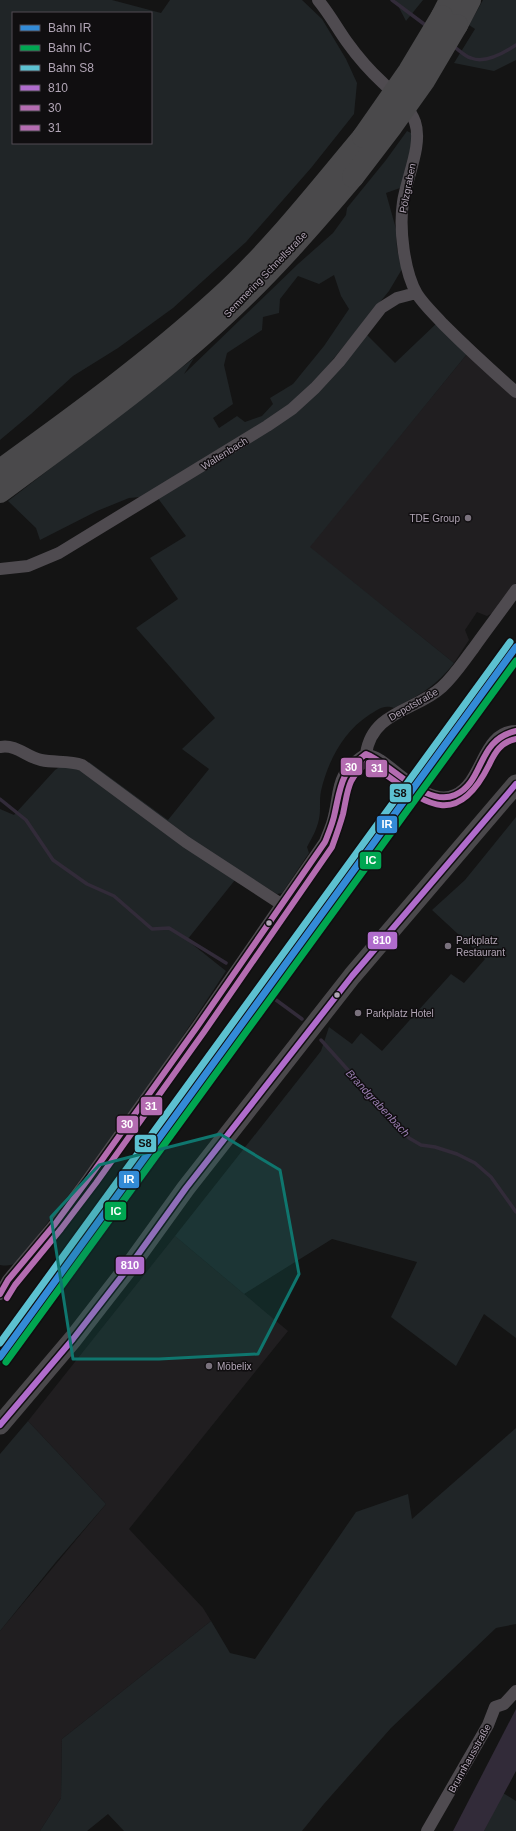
<svg xmlns="http://www.w3.org/2000/svg" width="516" height="1831" viewBox="0 0 516 1831" font-family="Arial,sans-serif">
	<style>
		.built { fill: #201e20 }
		.green { fill: #202527; fill-rule: evenodd }
		.water { fill: #322b39 }
		.lines { fill: none; stroke-linecap: round; stroke-linejoin: round }
		.stream { stroke: #322b39; stroke-width: 3.5 }
		.street { stroke: #4f4b50; stroke-width: 12 }
		.primary { stroke: #4a484b; stroke-width: 19 }
		.highway { stroke: #4a494b; stroke-width: 22 }
		.highway-bridge { stroke: #4a494b; stroke-width: 22 }
		.bus-1-casing { stroke: #100e10; stroke-width: 9 }
		.bus-2-casing { stroke: #100e10; stroke-width: 9 }
		.bus-3-casing { stroke: #100e10; stroke-width: 9 }
		.bus-1 { stroke: #b06ccc; stroke-width: 6 }
		.bus-2 { stroke: #b46cb1; stroke-width: 6 }
		.bus-3 { stroke: #b46cb1; stroke-width: 6 }
		.rail-1-casing { stroke: #100e10; stroke-width: 10 }
		.rail-2-casing { stroke: #100e10; stroke-width: 10 }
		.rail-3-casing { stroke: #100e10; stroke-width: 10 }
		.rail-1 { stroke: #338bd7; stroke-width: 7 }
		.rail-2 { stroke: #00a651; stroke-width: 7 }
		.rail-3 { stroke: #5cc1d1; stroke-width: 7 }
		.marked { fill: #0f766e; fill-opacity: 0.2; stroke: #0f766e; stroke-width: 3; stroke-linejoin: round }
		.poi-dot { fill: #7a727d; stroke: #100e10; stroke-width: 1.5 }
		.bus-dot { fill: #b1a5b5; stroke: #100e10; stroke-width: 1.5 }
		.labels { text-anchor: middle; stroke-width: 3; stroke-linejoin: round; paint-order: stroke }
		.street-label { font-size: 10px; fill: #b1a5b5; stroke: #100e10 }
		.poi-label { font-size: 10px; fill: #b1a5b5; stroke: #100e10; text-anchor: start }
		.water-label { font-size: 11px; font-style: italic; fill: #987daf; stroke: #100e10 }
		.line-badge { stroke: #100e10; stroke-width: 1.5 }
		.badge-label { font-size: 11px; text-anchor: middle; font-weight: bold; fill: #fff }
		.pale-badge-label { font-size: 11px; text-anchor: middle; font-weight: bold; fill: #111 }
	</style>
	<rect width="100%" height="100%" fill="#141414"/>
	<path class="built" d="M 467,354 L 516,396 L 516,583 L 496,611 L 487,616 L 477,612 L 465,630 L 469,640 L 454,663 L 309,547 Z
		M 175,1236 L 288,1331 L 129,1529 L 203,1608 L 211,1621 L 62,1739 L 61,1798 L 40,1831 L 0,1831 L 0,1631 L 106,1504 L 28,1421 Z"/>
	<path class="green" d="M 0,0 L 112,0 L 161,13 L 170,0 L 302,0 L 322,19 L 346,59 L 357,83 L 354,114 L 311,168 L 246,242 L 173,308 L 118,348 L 73,376 L 31,414 L 0,440 ZM 13,13 L 151,13 L 151,143 L 13,143 Z
		M 395,0 L 423,0 L 406,21 Z
		M 483,0 L 516,0 L 516,60 L 494,71 L 454,63 L 475,29 L 469,25 Z
		M 407,131 L 413,134 L 405,179 L 400,188 L 386,193 L 396,229 L 397,249 L 402,269 L 389,291 L 307,391 L 257,429 L 151,496 L 129,498 L 97,511 L 40,540 L 36,528 L 8,501 L 194,358 L 184,374 L 298,264 L 333,233 L 346,215 L 347,208 L 386,160 ZM 334,275 L 341,296 L 349,309 L 324,346 L 293,384 L 270,398 L 273,404 L 262,416 L 245,422 L 237,416 L 219,428 L 213,418 L 233,404 L 224,365 L 227,353 L 262,330 L 263,317 L 279,313 L 280,299 L 298,276 L 319,284 Z
		M 438,322 L 467,354 L 310,547 L 454,663 C 436,686 420,695 394,708 C 384,704 377,710 369,715 C 343,732 328,761 321,791 C 319,800 321,810 319,819 C 317,829 312,838 307,847 L 309,853 L 282,893 L 277,894 L 196,844 L 89,765 L 89,762 L 168,820 L 209,769 L 182,749 L 215,718 L 136,628 L 178,599 L 150,558 L 186,536 L 157,497 L 258,437 L 365,333 L 395,363 Z
		M 61,766 L 79,767 L 235,880 L 187,940 L 226,971 C 161,1071 91,1168 17,1262 C 11,1266 7,1266 0,1265 L 0,809 L 14,815 L 55,770 Z
		M 516,817 L 516,1338 L 484,1314 L 456,1366 L 391,1317 L 417,1262 L 332,1239 L 244,1294 L 175,1236 L 321,1051 L 329,1027 L 352,1044 L 361,1033 L 382,1051 L 451,974 L 464,983 L 485,959 L 432,910 L 465,880 Z
		M 28,1421 L 106,1504 L 55,1563 L 0,1631 L 0,1454 Z
		M 516,1428 L 516,1624 L 496,1628 L 391,1728 L 323,1805 L 302,1831 L 124,1831 L 108,1814 L 87,1831 L 40,1831 L 61,1798 L 62,1739 L 211,1621 L 230,1653 L 255,1659 L 356,1512 L 408,1494 L 412,1519 Z
		M 503,1793 L 516,1801 L 516,1831 L 484,1831 Z"/>
	<path class="water" d="M 516,1709 L 516,1771 L 484,1831 L 453,1831 Z"/>
	<g class="lines">
		<path class="stream" d="M 392,0 L 428,27
			M 452,45 C 458,49 464,56 471,58 C 485,64 504,53 516,45
			M 0,799 L 26,820 L 53,860 L 87,884 L 114,896 L 152,929 L 169,928 L 226,963
			M 272,997 L 302,1019
			M 321,1040 L 409,1138 L 421,1145 L 435,1147 L 457,1154 L 475,1163 L 491,1177 L 516,1212"/>
		<path class="street" d="M 318,0 C 329,13 337,28 347,42 C 357,56 370,71 383,83 C 394,94 410,107 415,122 C 423,145 406,179 403,202 C 399,228 404,272 417,294 C 424,305 434,314 443,324 C 466,347 491,370 516,392
			M 0,569 L 28,566 L 59,553 L 267,426 L 292,409 L 315,388 L 339,362 L 381,308 L 397,298 L 416,293
			M 0,747 C 17,744 26,757 41,760 C 55,763 69,760 82,765 L 186,842 L 281,904
			M 366,754 C 372,711 416,711 442,687 C 454,676 463,662 473,649 C 487,629 502,610 516,590
			M 366,754 C 371,756 376,757 380,760 C 400,773 430,807 455,795 C 484,782 481,732 516,731
			M 0,1294 L 8,1280 L 55,1224 L 89,1178 L 197,1027 L 325,842 C 327,836 330,830 332,824 C 342,792 332,776 366,754
			M 427,1831 L 488,1725 L 495,1707 L 504,1704 L 516,1691"/>
		<path class="primary" d="M 0,1425 L 73,1339 L 129,1267 L 186,1188 L 352,976 L 516,784"/>
		<path class="highway" d="M 442,16 L 450,0
			M 457,25 L 470,0
			M 0,470 C 75,416 149,362 217,300 C 271,251 316,193 363,137
			M 0,492 C 78,434 159,377 230,310 C 274,269 314,223 353,177"/>
		<path class="highway-bridge" d="M 363,137 L 409,71 L 442,16
			M 353,177 L 392,126 L 424,81 L 457,25"/>
		<g class="bus-1-casing">
			<path id="bus-1" d="M 0,1425 L 73,1339 L 129,1267 L 186,1188 L 352,976 L 516,784"/>
		</g>
		<g class="bus-2-casing">
			<path id="bus-2" d="M 0,1294 L 8,1280 L 55,1224 L 89,1178 L 197,1027 L 325,842 C 329,832 333,823 335,812 C 341,784 341,772 366,754 C 392,764 426,808 455,795 C 485,782 476,740 516,731"/>
		</g>
		<g class="bus-3-casing">
			<path id="bus-3" d="M 7,1298 L 15,1285 L 61,1229 L 96,1183 L 204,1032 L 332,847 C 336,836 340,825 343,814 C 348,791 347,778 367,763 L 375,767 C 421,799 454,835 489,765 C 495,752 501,742 516,739"/>
		</g>
		<use href="#bus-1" class="bus-1"/>
		<use href="#bus-2" class="bus-2"/>
		<use href="#bus-3" class="bus-3"/>
		<g class="rail-1-casing">
			<path id="rail-1" d="M 0,1357 L 516,647"/>
		</g>
		<g class="rail-2-casing">
			<path id="rail-2" d="M 6,1362 L 516,661"/>
		</g>
		<g class="rail-3-casing">
			<path id="rail-3" d="M 0,1343 L 510,642"/>
		</g>
		<use href="#rail-1" class="rail-1"/>
		<use href="#rail-2" class="rail-2"/>
		<use href="#rail-3" class="rail-3"/>
	</g>
	<path class="marked" d="M 220,1134 L 280,1170 L 299,1274 L 258,1354 L 159,1359 L 73,1359 L 51,1217 L 99,1165 Z"/>
	<g class="poi-dot">
		<circle cx="468" cy="518" r="4"/>
		<circle cx="448" cy="946" r="4"/>
		<circle cx="358" cy="1013" r="4"/>
		<circle cx="209" cy="1366" r="4"/>
	</g>
	<g class="bus-dot">
		<circle cx="269" cy="923" r="3.5"/>
		<circle cx="337" cy="995" r="3.5"/>
	</g>
	<g class="labels">
		<g class="street-label">
			<text transform="translate(407 188) rotate(-79)" y="4">Pölzgraben</text>
			<text transform="translate(265 274) rotate(-46)" y="4">Semmering Schnellstraße</text>
			<text transform="translate(224 453) rotate(-32)" y="4">Waltenbach</text>
			<text transform="translate(413 704) rotate(-30)" y="4">Depotstraße</text>
			<text transform="translate(469 1758) rotate(-61)" y="4">Brunnhausstraße</text>
		</g>
		<g class="poi-label">
			<text x="460" y="522" text-anchor="end">TDE Group</text>
			<text x="456" y="944">Parkplatz<tspan x="456" dy="12">Restaurant</tspan></text>
			<text x="366" y="1017">Parkplatz Hotel</text>
			<text x="217" y="1370">Möbelix</text>
		</g>
		<g class="water-label">
			<text transform="translate(378 1103) rotate(47)" y="4">Brandgrabenbach</text>
		</g>
	</g>
	<g class="line-badge">
		<rect x="340" y="757" width="23" height="19" rx="4" fill="#b46cb1"/>
		<rect x="365" y="759" width="23" height="19" rx="4" fill="#b46cb1"/>
		<rect x="389" y="783" width="23" height="20" rx="4" fill="#5cc1d1"/>
		<rect x="376" y="815" width="22" height="19" rx="4" fill="#338bd7"/>
		<rect x="359" y="851" width="23" height="19" rx="4" fill="#00a651"/>
		<rect x="367" y="931" width="31" height="19" rx="4" fill="#b06ccc"/>
		<rect x="140" y="1096" width="23" height="20" rx="4" fill="#b46cb1"/>
		<rect x="116" y="1115" width="23" height="19" rx="4" fill="#b46cb1"/>
		<rect x="134" y="1134" width="23" height="19" rx="4" fill="#5cc1d1"/>
		<rect x="118" y="1170" width="22" height="19" rx="4" fill="#338bd7"/>
		<rect x="104" y="1201" width="23" height="20" rx="4" fill="#00a651"/>
		<rect x="115" y="1256" width="30" height="19" rx="4" fill="#b06ccc"/>
	</g>
	<g class="badge-label">
		<text x="351" y="771">30</text>
		<text x="377" y="772">31</text>
		<text x="387" y="828">IR</text>
		<text x="371" y="864">IC</text>
		<text x="382" y="944">810</text>
		<text x="151" y="1110">31</text>
		<text x="127" y="1128">30</text>
		<text x="129" y="1183">IR</text>
		<text x="116" y="1215">IC</text>
		<text x="130" y="1269">810</text>
	</g>
	<g class="pale-badge-label">
		<text x="400" y="797">S8</text>
		<text x="145" y="1147">S8</text>
	</g>
	<rect x="12" y="12" width="140" height="132" fill="#100e10" stroke="#504a52"/>
	<rect x="20" y="25" width="20" height="6" fill="#338bd7" stroke="#504a52"/>
	<text x="48" y="32" font-size="12" fill="#b1a5b5">Bahn IR</text>
	<rect x="20" y="45" width="20" height="6" fill="#00a651" stroke="#504a52"/>
	<text x="48" y="52" font-size="12" fill="#b1a5b5">Bahn IC</text>
	<rect x="20" y="65" width="20" height="6" fill="#5cc1d1" stroke="#504a52"/>
	<text x="48" y="72" font-size="12" fill="#b1a5b5">Bahn S8</text>
	<rect x="20" y="85" width="20" height="6" fill="#b06ccc" stroke="#504a52"/>
	<text x="48" y="92" font-size="12" fill="#b1a5b5">810</text>
	<rect x="20" y="105" width="20" height="6" fill="#b46cb1" stroke="#504a52"/>
	<text x="48" y="112" font-size="12" fill="#b1a5b5">30</text>
	<rect x="20" y="125" width="20" height="6" fill="#b46cb1" stroke="#504a52"/>
	<text x="48" y="132" font-size="12" fill="#b1a5b5">31</text>
</svg>
